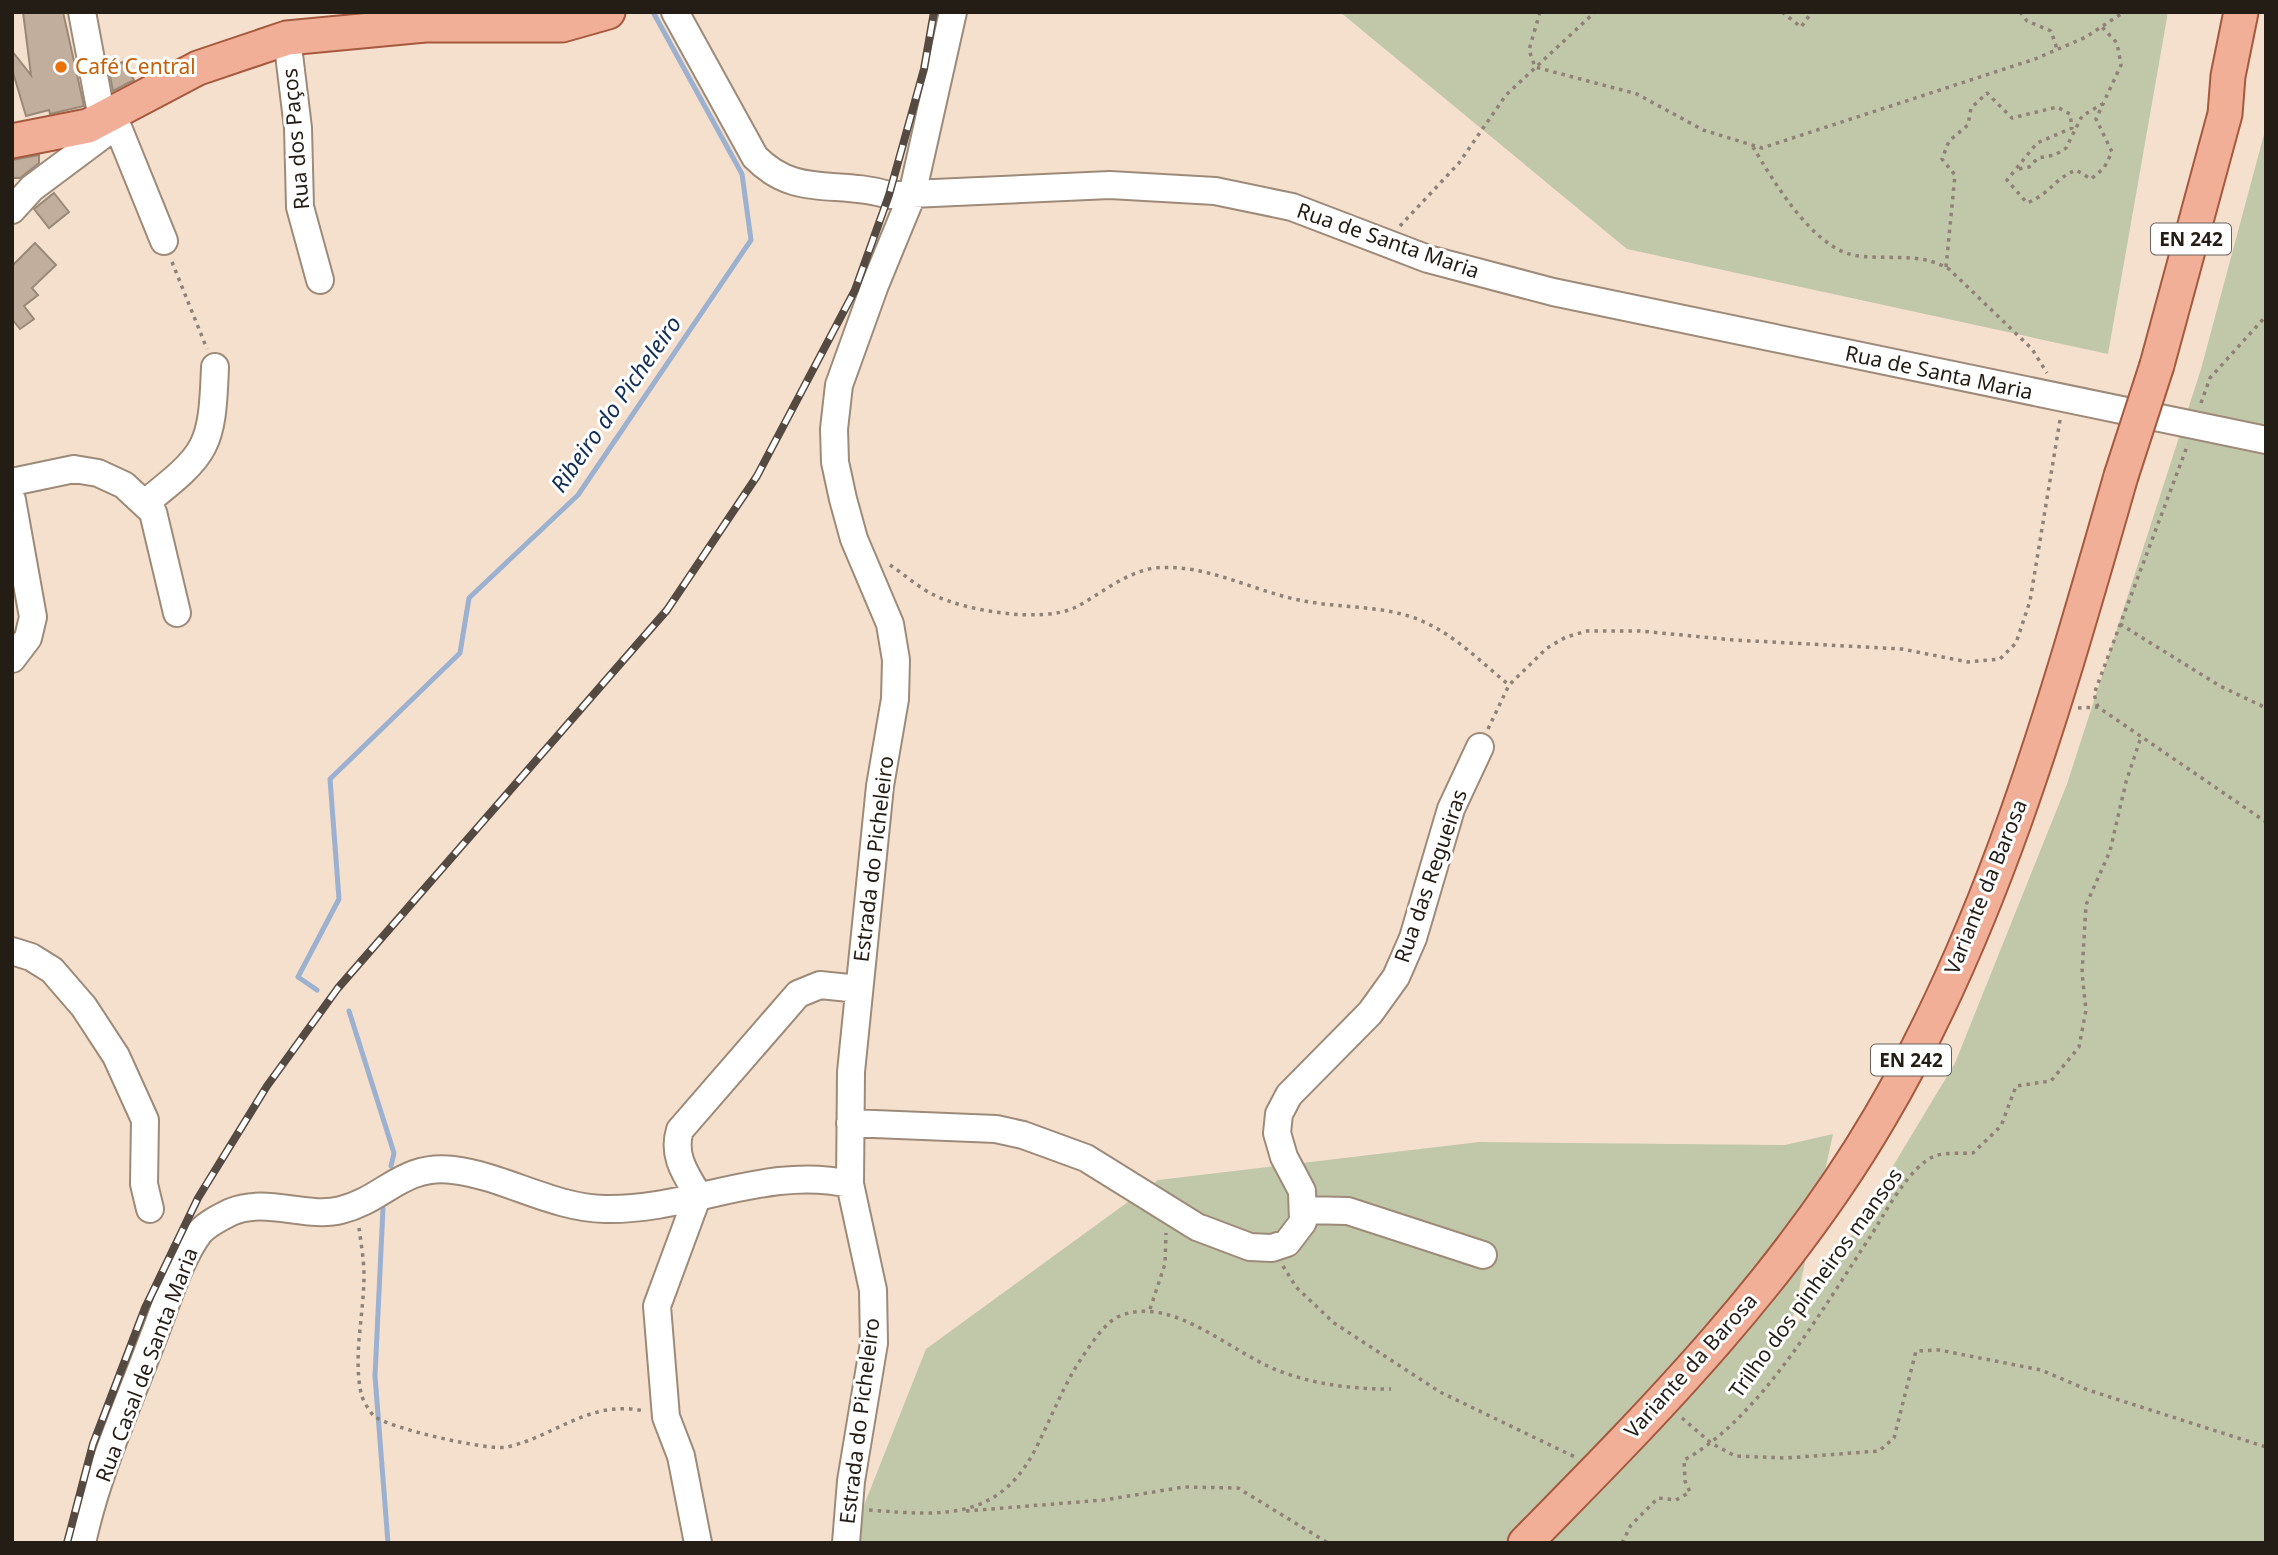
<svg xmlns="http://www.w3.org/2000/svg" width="2278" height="1555" viewBox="0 0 2278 1555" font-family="'Noto Sans',sans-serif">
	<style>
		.green { fill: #c1c8aa }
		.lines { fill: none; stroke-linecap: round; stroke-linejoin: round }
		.stream { stroke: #9cb0cf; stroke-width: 5 }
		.building { fill: #c2ae9d; stroke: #9b8978; stroke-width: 2 }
		.minor-casing { stroke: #9d8a79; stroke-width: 30 }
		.major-casing { stroke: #a5593e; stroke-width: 37 }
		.path { stroke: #908175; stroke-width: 3.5; stroke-dasharray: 3.5 5; stroke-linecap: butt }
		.minor { stroke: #fff; stroke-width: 26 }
		.major { stroke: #f2af98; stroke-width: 33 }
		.rail-casing { stroke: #554a41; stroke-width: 8 }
		.rail { stroke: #fff; stroke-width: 5; stroke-dasharray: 16; stroke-linecap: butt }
		.major-bridge-casing { stroke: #a5593e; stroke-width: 37; stroke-linecap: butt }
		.major-bridge { stroke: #f2af98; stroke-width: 33 }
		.food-dot { fill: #e8710a; stroke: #fff; stroke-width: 2.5 }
		.labels { text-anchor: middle; stroke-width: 6; stroke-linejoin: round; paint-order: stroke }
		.shield { fill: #fff; stroke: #66615c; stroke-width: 2 }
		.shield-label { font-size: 19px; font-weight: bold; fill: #241d16 }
		.food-label { font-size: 21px; fill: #c56008; stroke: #fff; text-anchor: start }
		.street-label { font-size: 21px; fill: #241d16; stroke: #fff }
		.water-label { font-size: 23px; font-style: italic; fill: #132e56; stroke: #fff }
	</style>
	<rect width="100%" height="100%" fill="#f5e0ce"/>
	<path class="green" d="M 1340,12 L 2168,12 L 2108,354 L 1627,249 Z
		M 2266,127 L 2266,1543 L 849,1543 L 926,1349 L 1158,1180 L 1479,1142 L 1785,1145 L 1833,1134 L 1790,1331 L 1801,1319 L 1955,1063 L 2067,784 L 2201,369 Z"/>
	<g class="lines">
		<path class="stream" d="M 317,990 L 298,977 L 339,899 L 330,779 L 460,653 L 469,598 L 578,495 L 751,240 L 742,174 L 653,12
			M 349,1011 L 394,1153 L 391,1166
			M 383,1208 L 375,1376 L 388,1543"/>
	</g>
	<path class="building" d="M 23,12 L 63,12 L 84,106 L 50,114 L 49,110 L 26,116 L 12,69 L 12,51 L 31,75 Z
		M 122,62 L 134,80 L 113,91 L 109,71 Z
		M 39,155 L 39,163 L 20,178 L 12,178 L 12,160 Z
		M 54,193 L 69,212 L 49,228 L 34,209 Z
		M 35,243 L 56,265 L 32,288 L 38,295 L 24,306 L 34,319 L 20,329 L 12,319 L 12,266 Z"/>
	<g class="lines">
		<g class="minor-casing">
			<path id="minor" d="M 675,12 L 755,157 C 796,199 836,179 889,195 L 1110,185 L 1215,191 L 1292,207 L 1428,259 L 1553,292 L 2266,440
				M 287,38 L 298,128 L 300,207 L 320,280
				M 113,115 L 164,241
				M 12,210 L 32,188 L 103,135 L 104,129 L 82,12
				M 12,482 L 74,469 L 98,473 L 124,485 L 153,512 L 177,613
				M 12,500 L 33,617 L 28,638 L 12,659
				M 145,503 C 208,453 212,448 215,367
				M 12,951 L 31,957 L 52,970 L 84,1007 L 116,1056 L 145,1120 L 144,1184 L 150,1209
				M 850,1123 L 996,1129 L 1023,1135 L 1086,1158 L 1197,1227 L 1250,1247 L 1272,1248 L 1287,1243 L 1303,1222 L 1302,1191 L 1284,1157 L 1277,1133 L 1279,1114 L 1289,1095 L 1370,1013 L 1396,977 L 1413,938 L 1451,809 L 1480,747
				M 1303,1210 L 1348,1211 L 1483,1255
				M 82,1543 C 97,1473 128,1405 153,1338 C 166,1306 179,1259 200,1232 C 208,1223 221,1217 231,1212 C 266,1197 307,1219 341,1210 C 385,1199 402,1164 453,1170 C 504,1176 552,1208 605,1209 C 689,1211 766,1165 850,1184
				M 698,1543 L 681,1456 L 666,1417 L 657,1306 L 698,1195 C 685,1173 672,1155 680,1130 L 798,994 L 820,985 L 859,989
				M 846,1543 L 851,1481 L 874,1343 L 873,1290 L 850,1184 L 851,1072 L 880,786 L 895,699 L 896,660 L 890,624 L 854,539 L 843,499 L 835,462 L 834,429 L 839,385 L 875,285 L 912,195 L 953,12"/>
		</g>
		<g class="major-casing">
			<path id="major" d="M 12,141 L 88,126 L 198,68 L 287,38 L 425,25 L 562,25 L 608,12
				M 2157,365 L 2225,114 L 2228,76 L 2241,12
				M 1525,1543 C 1655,1411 1786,1278 1880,1117 C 1996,920 2058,695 2121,476"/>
		</g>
		<path class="path" d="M 1540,12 L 1529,50 L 1535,67 L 1637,94 L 1703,130 L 1762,148 L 2035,59 L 2086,37 L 2124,12
			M 1782,12 L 1801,27 L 1812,12
			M 2020,12 L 2027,21 L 2051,31 L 2057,49
			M 1753,147 C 1774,182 1815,252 1859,256 C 1892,260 1919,252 1949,269 L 2032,349 L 2047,373
			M 2019,169 L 2029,167 L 2038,158 L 2055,155 L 2066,148 L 2082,116 L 2104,103
			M 1400,226 L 1459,163 L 1506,95 L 1595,12
			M 172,262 L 207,349
			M 1946,267 L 1955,175 L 1942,159 L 1949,141 L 1968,125 L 1971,108 L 1987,93 L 2012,118 L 2057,107 L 2070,114 L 2072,128 L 2037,143 L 2007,180 L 2027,203 C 2051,193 2054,179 2076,170 L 2091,179 L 2104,168 L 2112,152 L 2096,119 L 2121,65 L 2117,43 L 2102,27
			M 2201,403 L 2210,378 L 2266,316
			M 890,565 C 904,574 919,588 934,595 C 966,611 1041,623 1074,608 C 1100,595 1125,572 1155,568 C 1205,563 1250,590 1299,600 C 1339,609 1386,604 1424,622 C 1456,636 1482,663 1509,685
			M 2120,624 L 2220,686 L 2266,708
			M 2098,707 L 2094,694 L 2188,444
			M 2078,708 L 2098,707 L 2266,822
			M 1488,729 L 1509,685 L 1547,648 L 1566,637 L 1587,631 L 1640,631 L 1734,640 L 1902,649 L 1968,662 L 2000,659 L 2016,643 L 2030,601 L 2060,420
			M 359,1228 C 361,1243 364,1260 364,1275 C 364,1314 353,1355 361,1393 C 362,1399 369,1411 374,1416 C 388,1428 488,1451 507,1447 C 556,1436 590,1399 644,1411
			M 1283,1266 L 1296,1287 L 1334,1323 L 1440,1392 L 1575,1457
			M 1150,1309 L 1165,1264 L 1166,1233
			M 1682,1418 L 1711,1443 L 1735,1456 L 1786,1458 L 1879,1451 L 1894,1438 L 1916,1351 L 1939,1350 L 2041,1370 L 2088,1390 L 2266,1447
			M 869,1510 C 945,1516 1002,1521 1039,1442 C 1054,1411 1066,1380 1085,1353 C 1094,1340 1106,1321 1122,1315 C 1176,1296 1233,1355 1282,1372 C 1318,1385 1353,1389 1391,1389
			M 966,1511 L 1104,1500 L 1184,1487 L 1238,1488 L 1328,1543
			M 1622,1543 L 1631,1525 L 1658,1498 L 1676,1500 L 1690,1492 L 1685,1481 L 1684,1460 C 1759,1420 1823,1308 1870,1237 C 1884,1215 1910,1165 1935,1156 C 1945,1152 1962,1154 1973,1153 L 2001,1126 L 2016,1086 L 2051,1081 L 2079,1047 L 2086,1010 L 2082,973 L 2086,905 L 2110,851 L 2126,782 L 2141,737"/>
		<use href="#minor" class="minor"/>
		<use href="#major" class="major"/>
		<g class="rail-casing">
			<path id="rail" d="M 67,1543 L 93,1444 L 145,1308 L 198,1198 L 267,1086 L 338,988 L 667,610 L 757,476 L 855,290 L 889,195 L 924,69 L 934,12"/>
		</g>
		<use href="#rail" class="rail"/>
		<g class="major-bridge-casing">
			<path id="major-bridge" d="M 2121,476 L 2157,365"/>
		</g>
		<use href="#major-bridge" class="major-bridge"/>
	</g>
	<circle class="food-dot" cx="61" cy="67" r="7"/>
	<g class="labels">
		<g class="shield">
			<rect x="2151" y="223.5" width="80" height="31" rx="5"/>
			<rect x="1871" y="1044.5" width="80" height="31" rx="5"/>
		</g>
		<g class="shield-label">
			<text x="2191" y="246">EN 242</text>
			<text x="1911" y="1067">EN 242</text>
		</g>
		<g class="food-label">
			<text x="75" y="74">Café Central</text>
		</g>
		<g class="street-label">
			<text transform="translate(296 139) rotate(-95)" y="7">Rua dos Paços</text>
			<text transform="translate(1388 241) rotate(19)" y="7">Rua de Santa Maria</text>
			<text transform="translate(1939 373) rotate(12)" y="7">Rua de Santa Maria</text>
			<text transform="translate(874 859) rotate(-83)" y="7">Estrada do Picheleiro</text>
			<text transform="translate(1431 876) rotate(-71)" y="7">Rua das Regueiras</text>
			<text transform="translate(1986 887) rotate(-68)" y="7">Variante da Barosa</text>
			<text transform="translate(1816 1283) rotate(-54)" y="7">Trilho dos pinheiros mansos</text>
			<text transform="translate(147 1365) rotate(-69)" y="7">Rua Casal de Santa Maria</text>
			<text transform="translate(1691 1366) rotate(-48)" y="7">Variante da Barosa</text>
			<text transform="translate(860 1421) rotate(-83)" y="7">Estrada do Picheleiro</text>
		</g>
		<g class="water-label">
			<text transform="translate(616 404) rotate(-55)" y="8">Ribeiro do Picheleiro</text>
		</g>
	</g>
	<rect width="2278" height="1555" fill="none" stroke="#241d16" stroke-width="28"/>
</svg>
